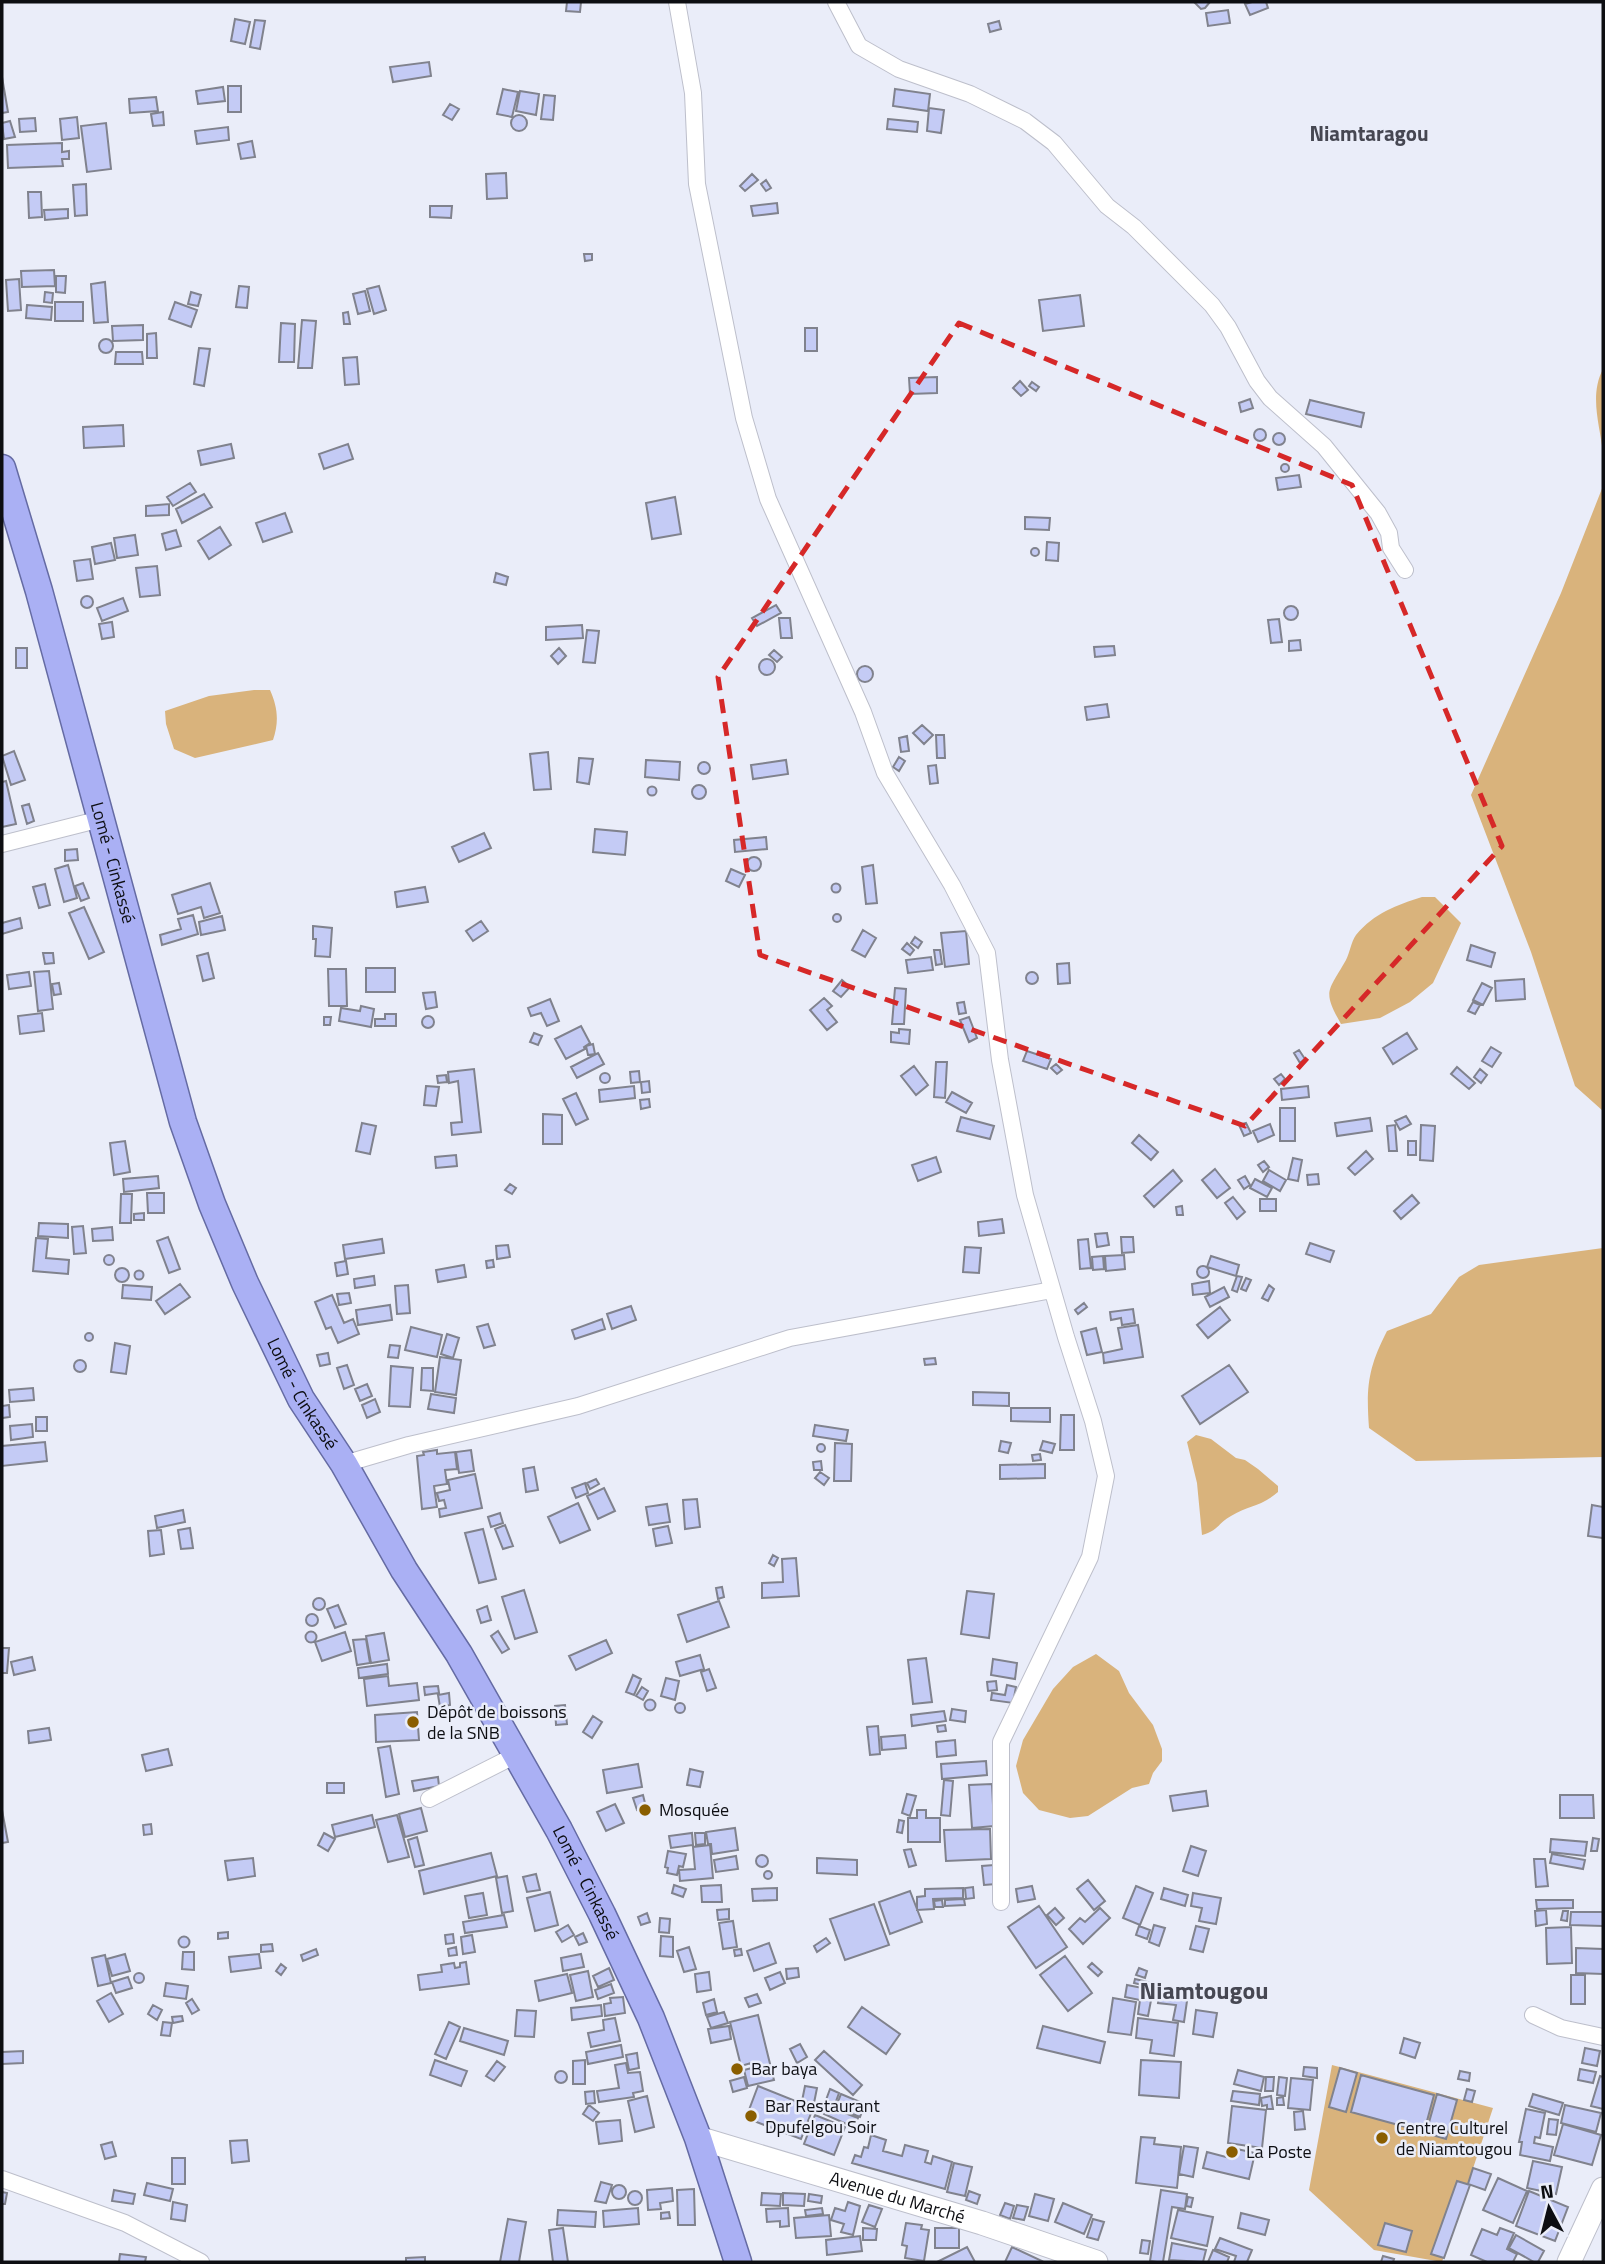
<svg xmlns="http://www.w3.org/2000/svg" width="1605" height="2264" viewBox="0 0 1605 2264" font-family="'Titillium Web',sans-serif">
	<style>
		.green { fill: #d9b37c }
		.building { fill: #c4cbf5; stroke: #80828d; stroke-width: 2 }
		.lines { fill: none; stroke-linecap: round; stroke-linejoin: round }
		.minor-casing { stroke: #bdbfcb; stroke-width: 18 }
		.secondary-casing { stroke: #bdbfcb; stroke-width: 25 }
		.trunk-casing { stroke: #656ba3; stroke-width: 29 }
		.minor { stroke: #fff; stroke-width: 16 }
		.secondary { stroke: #fff; stroke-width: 23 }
		.trunk { stroke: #aab0f4; stroke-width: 26 }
		.marked { fill: none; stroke: #d62828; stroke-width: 5; stroke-dasharray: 14 9; stroke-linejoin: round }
		.poi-dot { fill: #8a5e00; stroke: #eaedf9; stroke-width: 2.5 }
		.labels { text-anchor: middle; stroke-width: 5; stroke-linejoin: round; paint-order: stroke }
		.street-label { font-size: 18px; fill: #0d0e12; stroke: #eaedf9 }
		.poi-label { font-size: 18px; fill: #0d0e12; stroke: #eaedf9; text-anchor: start }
		.quarter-label { font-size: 21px; font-weight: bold; fill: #464752; stroke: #eaedf9 }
		.district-label { font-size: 24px; font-weight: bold; fill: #464752; stroke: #eaedf9 }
	</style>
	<rect width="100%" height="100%" fill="#eaedf9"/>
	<path class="green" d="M 1603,369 L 1603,453 C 1600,425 1589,396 1603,369 Z
		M 1603,486 L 1603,1111 L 1575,1086 L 1531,952 L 1471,795 L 1561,593 Z
		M 254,690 L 270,690 C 278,708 279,722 273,740 L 195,758 L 174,749 L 166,724 L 165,711 L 209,696 Z
		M 1422,897 L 1435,897 L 1461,923 L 1433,983 L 1410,1002 L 1380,1018 L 1341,1024 C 1322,990 1328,992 1346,960 C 1350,952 1351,942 1356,935 C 1374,913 1397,905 1422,897 Z
		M 1603,1248 L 1603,1457 L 1416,1461 L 1369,1428 C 1366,1387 1368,1368 1387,1331 L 1431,1314 L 1459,1277 L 1479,1265 Z
		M 1196,1435 L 1211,1439 L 1236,1458 L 1245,1460 L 1258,1469 L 1278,1486 L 1278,1492 C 1259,1508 1248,1505 1231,1516 C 1218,1523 1218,1531 1202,1535 L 1197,1483 L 1187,1442 Z
		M 1096,1654 L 1119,1671 L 1129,1693 L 1153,1725 L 1162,1749 L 1162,1761 L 1153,1773 L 1149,1784 L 1132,1788 L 1088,1816 L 1070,1818 L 1039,1810 L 1023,1793 L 1016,1766 L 1023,1740 L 1053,1689 L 1073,1667 Z
		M 1332,2065 L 1493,2108 L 1442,2262 L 1374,2250 L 1309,2190 Z"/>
	<path class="building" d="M 567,2 L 581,2 L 580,12 L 566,11 Z
		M 1194,2 L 1210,2 L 1205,8 L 1201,9 Z
		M 1252,2 L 1266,2 L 1268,8 L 1250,15 L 1245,4 Z
		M 1228,10 L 1230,23 L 1208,26 L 1206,13 Z
		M 235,19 L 250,22 L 245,44 L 231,41 Z
		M 255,20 L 265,21 L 260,49 L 250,47 Z
		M 999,21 L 1001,29 L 990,32 L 988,24 Z
		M 429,62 L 431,76 L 393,82 L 390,67 Z
		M 2,77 L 8,112 L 2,113 Z
		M 228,86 L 241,86 L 241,112 L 228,112 Z
		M 223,87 L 225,101 L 198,104 L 196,91 Z
		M 503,89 L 518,92 L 512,117 L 497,114 Z
		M 895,89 L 930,94 L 928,111 L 893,106 Z
		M 520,91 L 539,94 L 536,115 L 516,111 Z
		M 544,95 L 555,96 L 553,120 L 541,119 Z
		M 156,97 L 158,111 L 130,113 L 129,99 Z
		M 450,104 L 459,109 L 452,120 L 443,115 Z
		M 929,108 L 944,110 L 941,133 L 927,131 Z
		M 163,112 L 164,125 L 153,126 L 151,114 Z
		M511 123a8 8 0 1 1 16 0a8 8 0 1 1-16 0Z
		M 77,117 L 79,138 L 62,140 L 60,119 Z
		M 35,118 L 36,131 L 20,132 L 19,119 Z
		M 888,119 L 918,122 L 917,132 L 887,129 Z
		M 10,121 L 15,137 L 4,139 L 2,123 Z
		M 106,123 L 111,169 L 87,172 L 81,126 Z
		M 228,127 L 229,140 L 197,144 L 195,131 Z
		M 252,141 L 255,157 L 241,159 L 238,144 Z
		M 62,143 L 62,152 L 69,151 L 69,159 L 62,159 L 63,166 L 8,168 L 7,145 Z
		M 506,173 L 507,198 L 487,199 L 486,174 Z
		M 752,174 L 758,180 L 745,191 L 740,186 Z
		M 766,180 L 771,188 L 766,191 L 761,184 Z
		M 86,184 L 87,215 L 75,216 L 73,185 Z
		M 28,192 L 41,192 L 42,217 L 29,218 Z
		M 777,203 L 778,213 L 753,216 L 751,206 Z
		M 430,206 L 452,206 L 451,218 L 430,217 Z
		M 68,209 L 68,218 L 45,220 L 44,210 Z
		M 584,254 L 592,254 L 592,260 L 585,261 Z
		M 54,270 L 55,286 L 22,287 L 21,271 Z
		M 56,276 L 66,276 L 65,293 L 56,292 Z
		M 19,279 L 21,310 L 8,311 L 6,280 Z
		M 105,282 L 108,322 L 94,323 L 91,284 Z
		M 239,286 L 249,287 L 247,308 L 236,307 Z
		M 379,286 L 386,310 L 374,314 L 367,289 Z
		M 365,291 L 370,311 L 358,314 L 353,294 Z
		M 45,292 L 53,293 L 52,303 L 44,302 Z
		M 191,292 L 201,295 L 198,306 L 188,304 Z
		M 1080,295 L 1084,326 L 1043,331 L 1039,300 Z
		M 55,302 L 83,302 L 83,321 L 55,321 Z
		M 175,302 L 197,310 L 191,327 L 169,319 Z
		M 27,305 L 52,307 L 51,320 L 26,318 Z
		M 348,312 L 350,324 L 344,324 L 343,313 Z
		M 302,320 L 316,321 L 312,368 L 298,368 Z
		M 281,323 L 295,324 L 294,362 L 279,362 Z
		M 143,325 L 143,340 L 113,341 L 112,326 Z
		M 805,328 L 817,328 L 817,351 L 805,351 Z
		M 156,333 L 157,358 L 147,358 L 147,334 Z
		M99 346a7 7 0 1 1 14 0a7 7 0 1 1-14 0Z
		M 199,348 L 210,349 L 204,386 L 194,384 Z
		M 116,352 L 142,352 L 143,364 L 115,364 Z
		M 357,357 L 359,384 L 345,385 L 343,358 Z
		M 937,377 L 937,393 L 910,394 L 909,378 Z
		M 1020,381 L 1028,390 L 1021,396 L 1013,388 Z
		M 1032,382 L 1039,387 L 1036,391 L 1029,386 Z
		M 1250,399 L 1253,408 L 1241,412 L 1239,403 Z
		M 1310,400 L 1364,413 L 1361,427 L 1306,414 Z
		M 123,425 L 124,446 L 84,448 L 83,427 Z
		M1254 435a6 6 0 1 1 12 0a6 6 0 1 1-12 0Z
		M1273 439a6 6 0 1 1 12 0a6 6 0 1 1-12 0Z
		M 231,444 L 234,458 L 201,465 L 198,451 Z
		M 348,444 L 353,459 L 324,469 L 319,454 Z
		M1281 468a4 4 0 1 1 8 0a4 4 0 1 1-8 0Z
		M 1299,475 L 1301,487 L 1278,490 L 1276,478 Z
		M 190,483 L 196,492 L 173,506 L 167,497 Z
		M 204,494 L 212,507 L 182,523 L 176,509 Z
		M 675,497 L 681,534 L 652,539 L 646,503 Z
		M 169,504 L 169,515 L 146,516 L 146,506 Z
		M 285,513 L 292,532 L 263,542 L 256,523 Z
		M 1025,517 L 1050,518 L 1049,530 L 1025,529 Z
		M 220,527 L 231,545 L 209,559 L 198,541 Z
		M 176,530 L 181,546 L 166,550 L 162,534 Z
		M 135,535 L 138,555 L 117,558 L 114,538 Z
		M 1047,542 L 1059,543 L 1058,561 L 1046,560 Z
		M 111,543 L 115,560 L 95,564 L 92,547 Z
		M1031 552a4 4 0 1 1 8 0a4 4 0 1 1-8 0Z
		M 90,559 L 93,579 L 77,581 L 74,561 Z
		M 157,566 L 160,595 L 140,597 L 136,568 Z
		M 496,573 L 508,577 L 506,585 L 494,582 Z
		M81 602a6 6 0 1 1 12 0a6 6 0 1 1-12 0Z
		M 123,598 L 128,611 L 102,621 L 97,608 Z
		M 776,605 L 781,613 L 757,626 L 752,618 Z
		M1284 613a7 7 0 1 1 14 0a7 7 0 1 1-14 0Z
		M 779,618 L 790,618 L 792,638 L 781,638 Z
		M 1279,619 L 1282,642 L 1271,643 L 1268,620 Z
		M 112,622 L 114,637 L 102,639 L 99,624 Z
		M 582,625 L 583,638 L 546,640 L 546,627 Z
		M 587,630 L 599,631 L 595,663 L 583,662 Z
		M 1300,640 L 1301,650 L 1289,651 L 1289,641 Z
		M 1114,646 L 1115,655 L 1095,657 L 1094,647 Z
		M 16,648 L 27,648 L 27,668 L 16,668 Z
		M 559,648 L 566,656 L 558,664 L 551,656 Z
		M 774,650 L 782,657 L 777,662 L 769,655 Z
		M759 667a8 8 0 1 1 16 0a8 8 0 1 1-16 0Z
		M857 674a8 8 0 1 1 16 0a8 8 0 1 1-16 0Z
		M 1107,704 L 1109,717 L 1087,720 L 1085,707 Z
		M 922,725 L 933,735 L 924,744 L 913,733 Z
		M 936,735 L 944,735 L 945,758 L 937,758 Z
		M 907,736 L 909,751 L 901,752 L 899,738 Z
		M 14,751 L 25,780 L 11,785 L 2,756 Z
		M 548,752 L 551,789 L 534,790 L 530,754 Z
		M 899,757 L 905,761 L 899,771 L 893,767 Z
		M 579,758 L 593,759 L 589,784 L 577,782 Z
		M 646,760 L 680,762 L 679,780 L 645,777 Z
		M 786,760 L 788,774 L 753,779 L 751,765 Z
		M698 768a6 6 0 1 1 12 0a6 6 0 1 1-12 0Z
		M 936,765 L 938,783 L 930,784 L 928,766 Z
		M 6,781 L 16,824 L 2,827 L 2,782 Z
		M692 792a7 7 0 1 1 14 0a7 7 0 1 1-14 0Z
		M647.5 791a4.5 4.5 0 1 1 9 0a4.5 4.5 0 1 1-9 0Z
		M 29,804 L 34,821 L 27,824 L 22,806 Z
		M 595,829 L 627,832 L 625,855 L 593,852 Z
		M 484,833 L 491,848 L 459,862 L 452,847 Z
		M 766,837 L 767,849 L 735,852 L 734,840 Z
		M 77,849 L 78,860 L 65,861 L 65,850 Z
		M747 864a7 7 0 1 1 14 0a7 7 0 1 1-14 0Z
		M 68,865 L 77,898 L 64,902 L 55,869 Z
		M 873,865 L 877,903 L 866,904 L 862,867 Z
		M 731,869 L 745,875 L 739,887 L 726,881 Z
		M 83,883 L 89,898 L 81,901 L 75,886 Z
		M 210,883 L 220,913 L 204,918 L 201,907 L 178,914 L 172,895 Z
		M831.5 888a4.5 4.5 0 1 1 9 0a4.5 4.5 0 1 1-9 0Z
		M 45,884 L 50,905 L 39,908 L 33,887 Z
		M 425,887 L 428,902 L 397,907 L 395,892 Z
		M 84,907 L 104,952 L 89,959 L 69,913 Z
		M833 918a4 4 0 1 1 8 0a4 4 0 1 1-8 0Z
		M 193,915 L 198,934 L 162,945 L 160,935 L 181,929 L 178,919 Z
		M 222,916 L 225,930 L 201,935 L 199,922 Z
		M 20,918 L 22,928 L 2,934 L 2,923 Z
		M 481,921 L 488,931 L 473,941 L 466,931 Z
		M 313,926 L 332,928 L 330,957 L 315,956 L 316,939 L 313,939 Z
		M 863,930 L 876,938 L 865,957 L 852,950 Z
		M 966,931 L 969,964 L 945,967 L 941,933 Z
		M 915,937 L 922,942 L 918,948 L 911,943 Z
		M 907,943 L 914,950 L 910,955 L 902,949 Z
		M 1471,945 L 1495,953 L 1491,967 L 1467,960 Z
		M 934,950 L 940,950 L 942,964 L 936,965 Z
		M 43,953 L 53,953 L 54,963 L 45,964 Z
		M 208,953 L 214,978 L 203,981 L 197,956 Z
		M 931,957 L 933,970 L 908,973 L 906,960 Z
		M 1069,963 L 1070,983 L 1058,984 L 1057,964 Z
		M 366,968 L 395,968 L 395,992 L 366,992 Z
		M 328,969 L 346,969 L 347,1006 L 329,1006 Z
		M 49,971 L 53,1009 L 38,1011 L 34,972 Z
		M1026 978a6 6 0 1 1 12 0a6 6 0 1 1-12 0Z
		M 29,972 L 31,986 L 9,989 L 7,975 Z
		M 1524,979 L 1525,999 L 1496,1001 L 1495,981 Z
		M 842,980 L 850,987 L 841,997 L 833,991 Z
		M 59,983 L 61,994 L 54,995 L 52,984 Z
		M 1482,983 L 1492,988 L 1483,1005 L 1473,1000 Z
		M 895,988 L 906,989 L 904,1024 L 892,1024 Z
		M 435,992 L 437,1007 L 426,1009 L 423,993 Z
		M 824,998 L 832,1006 L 827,1010 L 837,1022 L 827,1030 L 810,1010 Z
		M 550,999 L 559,1021 L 547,1026 L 541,1013 L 531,1016 L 528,1008 Z
		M 964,1002 L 966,1013 L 959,1014 L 957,1003 Z
		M 1473,1002 L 1480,1005 L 1475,1014 L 1468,1011 Z
		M 361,1006 L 374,1009 L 371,1027 L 339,1021 L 341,1008 L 360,1011 Z
		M 42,1013 L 44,1031 L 20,1034 L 18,1016 Z
		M 385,1014 L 396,1014 L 396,1026 L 375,1026 L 375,1019 L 385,1019 Z
		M422 1022a6 6 0 1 1 12 0a6 6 0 1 1-12 0Z
		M 324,1017 L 331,1017 L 330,1025 L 324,1025 Z
		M 969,1017 L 977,1038 L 969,1042 L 960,1020 Z
		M 581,1026 L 590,1043 L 584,1047 L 585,1049 L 566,1059 L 555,1039 Z
		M 899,1029 L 910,1030 L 909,1044 L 891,1042 L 891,1032 L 899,1033 Z
		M 534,1033 L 542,1036 L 538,1045 L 530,1042 Z
		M 1407,1033 L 1417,1049 L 1393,1064 L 1383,1048 Z
		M 593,1044 L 595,1054 L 588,1055 L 586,1046 Z
		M 1491,1047 L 1501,1053 L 1492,1067 L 1482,1061 Z
		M 1299,1050 L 1305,1059 L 1300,1063 L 1294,1053 Z
		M 1027,1051 L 1051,1059 L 1047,1069 L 1023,1061 Z
		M 598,1053 L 604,1064 L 577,1078 L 571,1067 Z
		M 936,1062 L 947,1062 L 945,1098 L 934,1097 Z
		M 1056,1064 L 1062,1070 L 1057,1074 L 1051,1068 Z
		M 914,1066 L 928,1085 L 916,1095 L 901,1076 Z
		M 1457,1067 L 1475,1083 L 1469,1089 L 1451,1074 Z
		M 474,1069 L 481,1132 L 452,1135 L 451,1123 L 462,1122 L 458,1081 L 449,1083 L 448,1072 Z
		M 1480,1069 L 1487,1075 L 1481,1083 L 1474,1077 Z
		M 639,1071 L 640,1082 L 631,1083 L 630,1072 Z
		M600 1078a5 5 0 1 1 10 0a5 5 0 1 1-10 0Z
		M 1281,1074 L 1285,1079 L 1279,1085 L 1274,1079 Z
		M 446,1075 L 447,1082 L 438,1083 L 437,1076 Z
		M 649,1081 L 650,1092 L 642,1093 L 641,1082 Z
		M 426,1086 L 439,1087 L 436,1106 L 424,1105 Z
		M 634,1086 L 635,1098 L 600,1102 L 599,1090 Z
		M 1308,1086 L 1309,1097 L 1282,1100 L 1281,1089 Z
		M 952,1092 L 972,1103 L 966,1113 L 946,1102 Z
		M 576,1093 L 588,1119 L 576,1125 L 563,1099 Z
		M 649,1099 L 650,1107 L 641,1109 L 640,1100 Z
		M 1280,1108 L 1295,1108 L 1295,1141 L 1280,1141 Z
		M 543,1114 L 562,1115 L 562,1144 L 543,1144 Z
		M 1406,1116 L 1411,1124 L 1400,1130 L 1395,1121 Z
		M 961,1117 L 994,1126 L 990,1139 L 957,1131 Z
		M 1370,1118 L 1372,1131 L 1337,1136 L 1335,1123 Z
		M 362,1123 L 376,1126 L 370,1154 L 356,1151 Z
		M 1246,1123 L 1251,1133 L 1244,1136 L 1239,1125 Z
		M 1270,1124 L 1274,1135 L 1258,1142 L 1253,1131 Z
		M 1395,1125 L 1397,1151 L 1389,1151 L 1387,1126 Z
		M 1421,1125 L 1435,1126 L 1433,1161 L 1420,1160 Z
		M 1139,1135 L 1158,1152 L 1151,1160 L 1132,1143 Z
		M 125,1141 L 130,1172 L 114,1175 L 110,1143 Z
		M 1408,1141 L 1416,1141 L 1416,1155 L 1408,1155 Z
		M 1366,1151 L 1373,1159 L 1355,1175 L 1348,1168 Z
		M 456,1155 L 457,1166 L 436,1168 L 435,1157 Z
		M 936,1157 L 941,1172 L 918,1181 L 912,1165 Z
		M 1293,1158 L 1302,1160 L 1298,1181 L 1288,1179 Z
		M 1264,1161 L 1269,1167 L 1263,1172 L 1258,1165 Z
		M 1215,1169 L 1230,1188 L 1217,1198 L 1202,1180 Z
		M 1173,1170 L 1182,1181 L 1154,1207 L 1144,1196 Z
		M 1269,1170 L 1286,1180 L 1280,1191 L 1263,1181 Z
		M 1318,1174 L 1319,1184 L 1308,1185 L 1307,1175 Z
		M 158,1176 L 159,1188 L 124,1192 L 123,1179 Z
		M 1245,1176 L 1250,1185 L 1244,1189 L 1238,1180 Z
		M 1255,1179 L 1272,1188 L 1267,1197 L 1250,1188 Z
		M 510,1184 L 516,1188 L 512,1194 L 505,1190 Z
		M 147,1193 L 164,1193 L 164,1213 L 148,1213 Z
		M 121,1194 L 132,1194 L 131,1223 L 120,1223 Z
		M 1412,1195 L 1419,1203 L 1401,1219 L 1394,1211 Z
		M 1233,1197 L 1245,1212 L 1237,1219 L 1225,1203 Z
		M 1260,1199 L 1276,1199 L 1276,1211 L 1260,1211 Z
		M 1182,1206 L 1183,1215 L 1177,1215 L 1176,1207 Z
		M 144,1213 L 144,1220 L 134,1220 L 134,1214 Z
		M 1002,1219 L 1004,1233 L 979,1236 L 978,1222 Z
		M 39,1223 L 68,1224 L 68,1238 L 38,1236 Z
		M 83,1226 L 86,1253 L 74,1254 L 72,1227 Z
		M 112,1227 L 113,1240 L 93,1241 L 92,1229 Z
		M 1107,1233 L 1109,1245 L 1097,1247 L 1095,1234 Z
		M 168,1237 L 180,1269 L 169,1273 L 157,1241 Z
		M 1121,1237 L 1133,1237 L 1134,1252 L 1122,1253 Z
		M 36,1238 L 48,1239 L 46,1258 L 69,1260 L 68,1274 L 33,1271 Z
		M 382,1239 L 384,1253 L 345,1259 L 343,1245 Z
		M 1088,1239 L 1091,1268 L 1080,1269 L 1078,1240 Z
		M 1310,1243 L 1334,1251 L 1330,1262 L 1306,1254 Z
		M 508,1245 L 510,1257 L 497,1259 L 496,1246 Z
		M 965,1247 L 981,1248 L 979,1273 L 963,1272 Z
		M 1124,1255 L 1125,1269 L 1106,1271 L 1105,1256 Z
		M104 1260a5 5 0 1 1 10 0a5 5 0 1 1-10 0Z
		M 1103,1256 L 1104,1269 L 1093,1270 L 1092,1257 Z
		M 1211,1256 L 1239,1265 L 1236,1276 L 1207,1267 Z
		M 493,1260 L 494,1267 L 487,1268 L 486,1261 Z
		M 346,1261 L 348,1274 L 337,1276 L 335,1263 Z
		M 464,1265 L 466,1277 L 438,1282 L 436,1270 Z
		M1197 1272a6 6 0 1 1 12 0a6 6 0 1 1-12 0Z
		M115 1275a7 7 0 1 1 14 0a7 7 0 1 1-14 0Z
		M134.5 1275a4.5 4.5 0 1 1 9 0a4.5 4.5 0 1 1-9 0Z
		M 374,1276 L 375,1285 L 355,1288 L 354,1279 Z
		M 1237,1276 L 1242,1277 L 1237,1292 L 1232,1290 Z
		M 1246,1278 L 1251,1280 L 1246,1291 L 1241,1289 Z
		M 1209,1281 L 1210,1293 L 1193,1295 L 1192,1284 Z
		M 180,1284 L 190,1297 L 165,1314 L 156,1301 Z
		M 123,1285 L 152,1287 L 151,1300 L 122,1298 Z
		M 408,1285 L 410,1313 L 397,1314 L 395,1286 Z
		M 1269,1285 L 1274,1289 L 1268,1301 L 1262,1298 Z
		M 1224,1287 L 1229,1297 L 1210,1307 L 1205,1297 Z
		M 349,1293 L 351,1303 L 339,1305 L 337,1294 Z
		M 332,1295 L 344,1323 L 353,1319 L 359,1334 L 338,1343 L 331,1327 L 326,1329 L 315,1302 Z
		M 1084,1303 L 1087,1307 L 1078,1314 L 1075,1310 Z
		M 390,1305 L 392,1320 L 358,1325 L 356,1310 Z
		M 631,1306 L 636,1320 L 612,1329 L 607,1314 Z
		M 1220,1307 L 1230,1320 L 1208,1338 L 1197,1325 Z
		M 1133,1309 L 1135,1323 L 1122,1325 L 1121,1318 L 1111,1320 L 1110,1312 Z
		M 602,1319 L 605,1329 L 575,1339 L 572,1330 Z
		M 488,1324 L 495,1345 L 484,1348 L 477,1327 Z
		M 1138,1325 L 1143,1357 L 1104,1363 L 1103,1353 L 1122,1349 L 1118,1328 Z
		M 411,1327 L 442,1335 L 437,1357 L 405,1350 Z
		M 1096,1328 L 1102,1352 L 1087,1355 L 1081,1332 Z
		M85 1337a4 4 0 1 1 8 0a4 4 0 1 1-8 0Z
		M 447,1334 L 459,1338 L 453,1358 L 441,1354 Z
		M 115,1343 L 130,1346 L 126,1374 L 111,1372 Z
		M 390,1345 L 400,1346 L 398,1358 L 388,1357 Z
		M 328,1353 L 330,1364 L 320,1366 L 317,1355 Z
		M 440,1357 L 461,1360 L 456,1395 L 435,1392 Z
		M 935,1358 L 936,1364 L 925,1365 L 924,1359 Z
		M74 1366a6 6 0 1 1 12 0a6 6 0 1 1-12 0Z
		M 347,1365 L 354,1385 L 344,1389 L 337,1368 Z
		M 1229,1365 L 1248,1392 L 1200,1424 L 1182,1396 Z
		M 391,1366 L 413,1368 L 410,1407 L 389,1406 Z
		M 422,1368 L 433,1368 L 433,1391 L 421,1390 Z
		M 367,1384 L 372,1396 L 360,1401 L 355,1389 Z
		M 33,1388 L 34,1400 L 10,1402 L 9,1390 Z
		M 973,1392 L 1009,1393 L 1009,1406 L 973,1405 Z
		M 431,1394 L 456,1398 L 454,1413 L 428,1409 Z
		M 375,1399 L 380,1412 L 367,1418 L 362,1405 Z
		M 9,1405 L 10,1417 L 2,1418 L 2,1406 Z
		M 1011,1408 L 1050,1408 L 1050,1422 L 1011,1421 Z
		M 1061,1415 L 1074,1415 L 1074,1450 L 1060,1450 Z
		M 36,1417 L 47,1417 L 47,1431 L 36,1431 Z
		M 32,1424 L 33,1437 L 11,1440 L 10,1426 Z
		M 815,1425 L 848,1430 L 846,1441 L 813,1436 Z
		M 1001,1441 L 1011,1443 L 1008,1453 L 999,1451 Z
		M 1043,1441 L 1055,1444 L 1052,1453 L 1040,1450 Z
		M 45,1442 L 47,1461 L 2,1466 L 2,1446 Z
		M 835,1443 L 852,1444 L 851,1481 L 834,1481 Z
		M817 1448a4 4 0 1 1 8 0a4 4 0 1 1-8 0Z
		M 437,1450 L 437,1454 L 455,1452 L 457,1469 L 445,1470 L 447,1484 L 434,1486 L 437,1507 L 422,1509 L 417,1456 L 424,1455 L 423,1452 Z
		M 471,1450 L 474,1471 L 459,1473 L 456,1452 Z
		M 1040,1454 L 1041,1460 L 1033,1461 L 1032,1455 Z
		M 821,1461 L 822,1470 L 814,1470 L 813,1462 Z
		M 1045,1464 L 1045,1478 L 1000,1479 L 1000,1465 Z
		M 534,1467 L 538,1490 L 526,1492 L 523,1469 Z
		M 820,1472 L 829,1478 L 824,1485 L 815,1478 Z
		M 475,1474 L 482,1508 L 440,1517 L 439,1509 L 446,1508 L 444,1500 L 439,1501 L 437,1493 L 450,1490 L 448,1480 Z
		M 596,1479 L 599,1484 L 590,1489 L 587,1483 Z
		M 585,1483 L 588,1493 L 576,1498 L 572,1488 Z
		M 604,1488 L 615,1511 L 598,1519 L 587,1496 Z
		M 697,1499 L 700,1527 L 685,1529 L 683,1500 Z
		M 578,1503 L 590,1530 L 560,1543 L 548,1517 Z
		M 667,1504 L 670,1522 L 649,1525 L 646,1507 Z
		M 1592,1505 L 1603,1507 L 1603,1538 L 1588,1536 Z
		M 183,1510 L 185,1522 L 157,1528 L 155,1516 Z
		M 500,1513 L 503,1523 L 491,1527 L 488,1517 Z
		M 505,1525 L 513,1546 L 503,1549 L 495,1529 Z
		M 668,1526 L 672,1543 L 656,1546 L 653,1529 Z
		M 190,1528 L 193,1548 L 181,1549 L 178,1530 Z
		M 483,1529 L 496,1579 L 479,1583 L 465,1533 Z
		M 161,1530 L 164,1554 L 150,1556 L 148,1531 Z
		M 773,1555 L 778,1558 L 774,1566 L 769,1563 Z
		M 796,1558 L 799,1596 L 762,1598 L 762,1583 L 783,1582 L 782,1559 Z
		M 722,1587 L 724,1597 L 718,1599 L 716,1588 Z
		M 524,1590 L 537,1632 L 515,1639 L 502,1597 Z
		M 967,1591 L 994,1594 L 989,1638 L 961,1634 Z
		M313 1604a6 6 0 1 1 12 0a6 6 0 1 1-12 0Z
		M 719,1601 L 729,1627 L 687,1642 L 678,1615 Z
		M 338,1605 L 346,1624 L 335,1628 L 327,1609 Z
		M 487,1606 L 491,1620 L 481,1623 L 477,1610 Z
		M306 1620a6 6 0 1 1 12 0a6 6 0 1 1-12 0Z
		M 498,1631 L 509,1649 L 502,1653 L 491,1636 Z
		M305.5 1637a5.5 5.5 0 1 1 11 0a5.5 5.5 0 1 1-11 0Z
		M 345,1632 L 351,1651 L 322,1661 L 315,1642 Z
		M 384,1633 L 389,1660 L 371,1663 L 366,1636 Z
		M 366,1639 L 370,1663 L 357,1665 L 353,1640 Z
		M 606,1640 L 612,1653 L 576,1670 L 569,1656 Z
		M 2,1648 L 9,1648 L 7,1673 L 2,1673 Z
		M 700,1655 L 704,1669 L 680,1676 L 676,1662 Z
		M 32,1657 L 35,1670 L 14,1675 L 11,1662 Z
		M 926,1658 L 932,1702 L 913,1704 L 908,1660 Z
		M 993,1659 L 1017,1663 L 1015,1679 L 991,1675 Z
		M 387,1664 L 388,1674 L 359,1678 L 358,1668 Z
		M 709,1669 L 716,1688 L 707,1691 L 701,1672 Z
		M 633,1675 L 641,1679 L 634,1695 L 626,1692 Z
		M 388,1676 L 389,1686 L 417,1683 L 419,1700 L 367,1706 L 364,1679 Z
		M 666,1678 L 679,1681 L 675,1700 L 661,1696 Z
		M 996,1681 L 997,1690 L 988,1691 L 987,1682 Z
		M 1007,1685 L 1016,1687 L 1013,1703 L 991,1700 L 992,1693 L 1005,1695 Z
		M 438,1686 L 439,1693 L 425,1695 L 424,1687 Z
		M 642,1687 L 648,1691 L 643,1700 L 636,1696 Z
		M 449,1693 L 450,1705 L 440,1707 L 438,1695 Z
		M644.5 1705a5.5 5.5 0 1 1 11 0a5.5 5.5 0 1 1-11 0Z
		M675 1708a5 5 0 1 1 10 0a5 5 0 1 1-10 0Z
		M 565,1705 L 567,1724 L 556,1725 L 555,1706 Z
		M 952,1709 L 966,1711 L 965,1722 L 950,1720 Z
		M 944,1711 L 946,1721 L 912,1726 L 911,1715 Z
		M 417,1712 L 419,1740 L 376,1742 L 375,1715 Z
		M 593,1716 L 602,1722 L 592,1738 L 583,1732 Z
		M 945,1725 L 946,1731 L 938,1732 L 937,1726 Z
		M 878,1726 L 880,1754 L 870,1755 L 867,1727 Z
		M 49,1728 L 51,1740 L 29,1743 L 28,1731 Z
		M 905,1735 L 906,1748 L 882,1750 L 881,1737 Z
		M 955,1740 L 956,1755 L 937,1757 L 936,1742 Z
		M 390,1746 L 399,1794 L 386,1797 L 378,1748 Z
		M 168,1749 L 172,1765 L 146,1771 L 142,1755 Z
		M 986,1761 L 987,1775 L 942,1779 L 941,1764 Z
		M 638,1764 L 642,1787 L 607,1793 L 603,1770 Z
		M 690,1769 L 703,1772 L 700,1787 L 687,1785 Z
		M 438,1777 L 439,1786 L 414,1791 L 412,1781 Z
		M 944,1780 L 953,1781 L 950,1816 L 941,1815 Z
		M 327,1783 L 344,1783 L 344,1793 L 327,1793 Z
		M 992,1784 L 994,1826 L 972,1828 L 969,1785 Z
		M 1206,1791 L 1208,1806 L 1173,1811 L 1170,1796 Z
		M 907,1794 L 916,1796 L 910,1816 L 902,1813 Z
		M 643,1795 L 646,1807 L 637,1810 L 633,1798 Z
		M 1560,1795 L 1593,1795 L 1594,1818 L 1560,1818 Z
		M 615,1804 L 624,1823 L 606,1831 L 597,1812 Z
		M 421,1808 L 427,1831 L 405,1837 L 399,1814 Z
		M 2,1810 L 8,1842 L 2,1843 Z
		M 917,1810 L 926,1810 L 926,1818 L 940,1818 L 940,1842 L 908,1842 L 908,1818 L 917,1818 Z
		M 372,1815 L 375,1827 L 335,1837 L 332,1825 Z
		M 397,1815 L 409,1857 L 388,1862 L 376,1820 Z
		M 899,1820 L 904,1821 L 902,1833 L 897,1832 Z
		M 151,1824 L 152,1834 L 144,1835 L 143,1825 Z
		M 735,1828 L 738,1850 L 712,1854 L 711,1844 L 708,1844 L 706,1832 Z
		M 990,1829 L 991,1859 L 946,1861 L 944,1830 Z
		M 324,1833 L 335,1839 L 328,1851 L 318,1845 Z
		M 692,1833 L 693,1845 L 671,1848 L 669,1836 Z
		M 695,1833 L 705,1833 L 705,1844 L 696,1845 Z
		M 417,1837 L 424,1865 L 415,1867 L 408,1840 Z
		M 1593,1838 L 1599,1839 L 1597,1851 L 1591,1851 Z
		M 1551,1839 L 1587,1842 L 1585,1856 L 1550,1852 Z
		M 710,1845 L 713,1878 L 680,1881 L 679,1870 L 695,1869 L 693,1847 Z
		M 1191,1846 L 1206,1851 L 1198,1876 L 1183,1871 Z
		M 911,1849 L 916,1865 L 909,1867 L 904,1850 Z
		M 668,1851 L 686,1854 L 683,1867 L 679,1866 L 677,1875 L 667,1873 L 668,1868 L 665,1867 Z
		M 491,1853 L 497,1876 L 424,1894 L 419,1871 Z
		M 1552,1854 L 1585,1860 L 1583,1869 L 1550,1863 Z
		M756 1861a6 6 0 1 1 12 0a6 6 0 1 1-12 0Z
		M 736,1856 L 738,1869 L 716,1872 L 714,1860 Z
		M 253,1858 L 255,1876 L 228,1880 L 225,1861 Z
		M 817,1858 L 857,1860 L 857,1875 L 817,1873 Z
		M 1534,1859 L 1545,1859 L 1548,1886 L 1536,1887 Z
		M 994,1865 L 996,1884 L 984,1885 L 982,1866 Z
		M764 1875a4 4 0 1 1 8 0a4 4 0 1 1-8 0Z
		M 536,1874 L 540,1890 L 527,1892 L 523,1877 Z
		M 507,1876 L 513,1911 L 502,1913 L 496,1878 Z
		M 1088,1880 L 1105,1901 L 1094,1910 L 1077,1889 Z
		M 674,1885 L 686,1889 L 683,1897 L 672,1893 Z
		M 721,1885 L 722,1902 L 702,1902 L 701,1886 Z
		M 1032,1886 L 1035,1899 L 1018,1902 L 1016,1889 Z
		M 1136,1886 L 1153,1893 L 1140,1925 L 1123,1918 Z
		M 973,1887 L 974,1898 L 966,1899 L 965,1888 Z
		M 777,1888 L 777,1900 L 753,1901 L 752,1889 Z
		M 963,1888 L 963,1898 L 933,1899 L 934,1909 L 917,1910 L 917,1897 L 925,1896 L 925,1889 Z
		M 1164,1888 L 1188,1895 L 1185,1906 L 1161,1899 Z
		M 910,1891 L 922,1922 L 890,1934 L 879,1902 Z
		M 550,1892 L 558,1925 L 535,1931 L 527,1898 Z
		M 483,1893 L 487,1915 L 469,1918 L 465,1896 Z
		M 1193,1893 L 1221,1898 L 1216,1924 L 1199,1921 L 1202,1908 L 1191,1906 Z
		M 964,1899 L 965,1905 L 945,1906 L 945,1900 Z
		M 942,1900 L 943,1907 L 935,1907 L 934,1901 Z
		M 1536,1900 L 1573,1900 L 1573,1908 L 1537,1909 Z
		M 874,1904 L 889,1945 L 845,1960 L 830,1919 Z
		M 1039,1906 L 1067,1947 L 1036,1968 L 1008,1927 Z
		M 1055,1908 L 1064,1918 L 1056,1925 L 1047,1915 Z
		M 1100,1908 L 1110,1918 L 1083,1944 L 1069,1929 L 1080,1918 L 1085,1922 Z
		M 729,1909 L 729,1919 L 718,1920 L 717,1910 Z
		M 1546,1910 L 1547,1924 L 1536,1926 L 1535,1911 Z
		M 1563,1911 L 1568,1911 L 1567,1921 L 1561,1920 Z
		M 1571,1912 L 1603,1912 L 1603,1926 L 1570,1925 Z
		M 647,1913 L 650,1922 L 641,1925 L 638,1917 Z
		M 504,1915 L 507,1927 L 465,1933 L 463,1922 Z
		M 660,1918 L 670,1919 L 669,1933 L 659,1932 Z
		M 733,1921 L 737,1947 L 723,1949 L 719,1923 Z
		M 568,1925 L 574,1935 L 562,1942 L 556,1932 Z
		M 1154,1925 L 1165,1928 L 1159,1946 L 1149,1942 Z
		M 1139,1926 L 1150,1930 L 1147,1939 L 1136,1935 Z
		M 1196,1926 L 1209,1929 L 1203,1952 L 1190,1949 Z
		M 1571,1927 L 1572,1963 L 1547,1964 L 1546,1928 Z
		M 228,1932 L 228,1938 L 218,1939 L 218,1933 Z
		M 583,1933 L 587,1942 L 579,1945 L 575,1937 Z
		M 453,1934 L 454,1943 L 446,1944 L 445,1935 Z
		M 472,1935 L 475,1952 L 463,1954 L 461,1937 Z
		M 661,1936 L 673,1937 L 673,1957 L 660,1956 Z
		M178.5 1942a5.5 5.5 0 1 1 11 0a5.5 5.5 0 1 1-11 0Z
		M 826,1938 L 830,1943 L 817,1952 L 814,1946 Z
		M 769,1943 L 776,1963 L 754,1971 L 747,1951 Z
		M 272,1944 L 273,1951 L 261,1952 L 261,1945 Z
		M 456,1947 L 457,1955 L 449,1956 L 448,1949 Z
		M 689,1947 L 696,1969 L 684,1972 L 677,1951 Z
		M 1576,1948 L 1603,1949 L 1603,1974 L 1576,1973 Z
		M 316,1949 L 318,1955 L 303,1961 L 301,1955 Z
		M 741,1949 L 742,1955 L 735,1956 L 734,1950 Z
		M 183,1952 L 194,1952 L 194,1970 L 182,1969 Z
		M 125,1954 L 130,1971 L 112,1976 L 107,1959 Z
		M 259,1954 L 261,1968 L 231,1972 L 229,1957 Z
		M 581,1954 L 584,1967 L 563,1971 L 561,1958 Z
		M 105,1955 L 111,1983 L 98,1986 L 92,1958 Z
		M 1065,1956 L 1092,1993 L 1068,2011 L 1040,1975 Z
		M 466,1962 L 469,1984 L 420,1990 L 418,1975 L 442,1972 L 441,1965 L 454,1963 L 455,1968 L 460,1967 L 460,1963 Z
		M 1092,1963 L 1102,1972 L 1098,1976 L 1088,1967 Z
		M 281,1964 L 286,1968 L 281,1975 L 276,1971 Z
		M 609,1968 L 614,1980 L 598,1987 L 593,1976 Z
		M 798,1968 L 799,1977 L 787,1979 L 786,1969 Z
		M 1139,1968 L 1147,1971 L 1145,1978 L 1136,1975 Z
		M 588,1971 L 593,1997 L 576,2001 L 570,1975 Z
		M 709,1972 L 711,1990 L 697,1992 L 695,1974 Z
		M 780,1972 L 785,1983 L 770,1990 L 765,1978 Z
		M134 1978a5 5 0 1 1 10 0a5 5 0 1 1-10 0Z
		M 567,1974 L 572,1993 L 539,2001 L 535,1981 Z
		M 1571,1975 L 1585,1975 L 1585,2004 L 1571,2004 Z
		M 128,1977 L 132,1988 L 116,1993 L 112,1982 Z
		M 1135,1979 L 1152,1983 L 1151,1987 L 1134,1983 Z
		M 166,1983 L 188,1986 L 186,1999 L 164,1996 Z
		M 611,1984 L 614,1993 L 598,1999 L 595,1990 Z
		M 1127,1985 L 1153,1990 L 1148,2016 L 1138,2014 L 1140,2000 L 1125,1997 Z
		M 1160,1990 L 1188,1994 L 1184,2022 L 1173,2020 L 1176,2005 L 1158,2003 Z
		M 111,1993 L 123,2014 L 109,2022 L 97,2001 Z
		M 757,1994 L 761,2003 L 749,2007 L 745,1998 Z
		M 623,1997 L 625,2013 L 605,2016 L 604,2004 L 611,2003 L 610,1998 Z
		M 1113,1998 L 1136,2002 L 1131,2035 L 1108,2032 Z
		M 192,1999 L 199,2010 L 192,2014 L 186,2003 Z
		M 714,1999 L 717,2012 L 706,2015 L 703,2003 Z
		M 153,2005 L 162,2010 L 157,2020 L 148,2014 Z
		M 601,2005 L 602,2016 L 572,2020 L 571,2008 Z
		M 862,2007 L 900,2034 L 886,2054 L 848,2027 Z
		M 517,2010 L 536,2011 L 534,2037 L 515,2036 Z
		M 1196,2010 L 1217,2013 L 1213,2037 L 1193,2034 Z
		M 724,2012 L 728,2023 L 711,2028 L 707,2017 Z
		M 758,2015 L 774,2080 L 748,2086 L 744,2070 L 752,2068 L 751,2063 L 741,2066 L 730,2022 Z
		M 182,2016 L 183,2021 L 173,2023 L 172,2017 Z
		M 615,2018 L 620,2041 L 591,2047 L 588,2033 L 604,2030 L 603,2020 Z
		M 1138,2018 L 1178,2023 L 1174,2056 L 1150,2053 L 1152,2040 L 1136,2038 Z
		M 163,2022 L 172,2023 L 170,2036 L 161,2035 Z
		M 449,2022 L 460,2027 L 446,2059 L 435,2054 Z
		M 729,2026 L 731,2039 L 711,2043 L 708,2029 Z
		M 1043,2026 L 1105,2042 L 1100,2063 L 1037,2048 Z
		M 464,2028 L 508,2041 L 504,2055 L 460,2041 Z
		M 1404,2038 L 1420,2043 L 1415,2058 L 1400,2053 Z
		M 800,2044 L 807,2057 L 797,2063 L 790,2049 Z
		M 621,2045 L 623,2057 L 588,2064 L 586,2052 Z
		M 1585,2048 L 1600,2051 L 1597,2066 L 1582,2063 Z
		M 23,2051 L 23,2063 L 2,2064 L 2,2052 Z
		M 824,2051 L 862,2085 L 853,2095 L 815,2060 Z
		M 637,2053 L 639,2068 L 629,2070 L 626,2055 Z
		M 435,2060 L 467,2071 L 461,2086 L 430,2075 Z
		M 585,2060 L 585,2084 L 573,2084 L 573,2061 Z
		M 1141,2060 L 1181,2062 L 1179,2098 L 1139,2095 Z
		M 497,2061 L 505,2067 L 494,2081 L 486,2076 Z
		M 626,2063 L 628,2073 L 640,2072 L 643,2091 L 633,2093 L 634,2097 L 599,2102 L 597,2091 L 619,2088 L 615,2065 Z
		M 1304,2067 L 1317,2068 L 1317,2078 L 1303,2076 Z
		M 1340,2068 L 1357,2073 L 1346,2112 L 1329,2107 Z
		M 1580,2069 L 1596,2072 L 1593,2083 L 1578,2080 Z
		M 1238,2070 L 1264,2077 L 1261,2091 L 1234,2084 Z
		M555 2077a6 6 0 1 1 12 0a6 6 0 1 1-12 0Z
		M 1460,2071 L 1470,2073 L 1469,2081 L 1458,2079 Z
		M 1361,2075 L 1434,2095 L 1424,2132 L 1351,2112 Z
		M 1600,2076 L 1603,2077 L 1603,2109 L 1591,2106 Z
		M 744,2077 L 747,2088 L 733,2092 L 730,2081 Z
		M 1266,2077 L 1274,2077 L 1273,2091 L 1265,2091 Z
		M 1279,2077 L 1287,2078 L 1285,2096 L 1277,2095 Z
		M 1291,2078 L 1313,2080 L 1310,2110 L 1288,2108 Z
		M 758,2086 L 813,2108 L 801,2139 L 746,2118 Z
		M 805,2086 L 817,2088 L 814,2103 L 802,2101 Z
		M 830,2089 L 839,2093 L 835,2104 L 826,2100 Z
		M 1467,2089 L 1475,2091 L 1472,2102 L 1464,2100 Z
		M 594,2091 L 595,2103 L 586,2104 L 585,2092 Z
		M 1233,2091 L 1260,2094 L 1259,2105 L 1231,2101 Z
		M 841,2094 L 865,2104 L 860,2117 L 836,2107 Z
		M 1437,2094 L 1457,2100 L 1446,2139 L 1426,2133 Z
		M 1533,2094 L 1563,2103 L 1559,2115 L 1529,2106 Z
		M 647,2096 L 654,2127 L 635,2132 L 628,2101 Z
		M 1271,2096 L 1273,2109 L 1267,2109 L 1267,2105 L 1262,2106 L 1261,2098 Z
		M 1283,2097 L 1284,2105 L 1277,2105 L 1277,2098 Z
		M 589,2105 L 599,2113 L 593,2121 L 583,2114 Z
		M 1565,2105 L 1601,2113 L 1596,2132 L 1561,2123 Z
		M 827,2106 L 858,2118 L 853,2127 L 824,2114 Z
		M 1232,2106 L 1266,2110 L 1262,2148 L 1228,2143 Z
		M 1526,2109 L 1545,2113 L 1540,2138 L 1535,2137 L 1534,2143 L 1553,2147 L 1550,2161 L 1520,2155 L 1522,2142 L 1519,2142 Z
		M 1303,2111 L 1305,2129 L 1295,2130 L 1294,2112 Z
		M 815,2115 L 845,2127 L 834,2155 L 804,2144 Z
		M 1549,2119 L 1558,2120 L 1556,2135 L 1547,2134 Z
		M 620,2120 L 622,2141 L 599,2144 L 596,2122 Z
		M 1563,2124 L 1601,2135 L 1592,2165 L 1554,2155 Z
		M 871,2135 L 886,2140 L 883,2151 L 902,2156 L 905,2145 L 928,2151 L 925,2162 L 931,2164 L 933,2156 L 952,2162 L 945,2189 L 852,2163 L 855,2155 L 861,2157 L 864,2147 L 868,2148 Z
		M 1141,2137 L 1155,2138 L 1154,2144 L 1181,2147 L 1177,2188 L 1136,2183 Z
		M 247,2140 L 249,2161 L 232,2163 L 230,2141 Z
		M 112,2142 L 116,2156 L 105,2159 L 101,2145 Z
		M 1184,2146 L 1198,2148 L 1193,2177 L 1179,2174 Z
		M 1228,2147 L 1255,2153 L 1249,2179 L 1203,2168 L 1207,2152 L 1226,2157 Z
		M 172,2158 L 185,2158 L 185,2184 L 172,2184 Z
		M 1533,2161 L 1562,2167 L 1556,2194 L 1527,2188 Z
		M 954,2163 L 972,2167 L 965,2196 L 947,2192 Z
		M 1473,2168 L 1491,2174 L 1485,2190 L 1468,2184 Z
		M 1498,2178 L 1527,2191 L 1513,2223 L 1483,2210 Z
		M 1457,2181 L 1470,2185 L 1444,2258 L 1431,2254 Z
		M 601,2182 L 612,2185 L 606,2203 L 595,2201 Z
		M 147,2183 L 173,2189 L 170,2201 L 144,2195 Z
		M612 2192a7 7 0 1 1 14 0a7 7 0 1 1-14 0Z
		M 672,2188 L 673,2201 L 660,2203 L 661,2209 L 648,2210 L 647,2190 Z
		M 694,2189 L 695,2225 L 678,2225 L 677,2190 Z
		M 114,2190 L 135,2194 L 133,2204 L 112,2201 Z
		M 1161,2190 L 1187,2194 L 1185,2209 L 1172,2207 L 1163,2262 L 1157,2262 L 1150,2261 Z
		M628 2198a7 7 0 1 1 14 0a7 7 0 1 1-14 0Z
		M 969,2191 L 980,2195 L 977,2204 L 966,2200 Z
		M 1529,2191 L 1568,2207 L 1555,2241 L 1516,2226 Z
		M 2,2192 L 7,2193 L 5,2204 L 2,2204 Z
		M 762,2193 L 781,2194 L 780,2206 L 761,2205 Z
		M 783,2193 L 805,2194 L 804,2206 L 783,2205 Z
		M 809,2194 L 822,2196 L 821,2203 L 808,2201 Z
		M 1035,2194 L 1054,2199 L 1048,2221 L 1029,2216 Z
		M 1188,2197 L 1193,2198 L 1191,2207 L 1186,2206 Z
		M 173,2202 L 187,2205 L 185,2221 L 171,2219 Z
		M 848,2202 L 860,2206 L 853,2235 L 841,2232 L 844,2224 L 831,2220 L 835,2208 L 845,2211 Z
		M 1005,2203 L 1014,2206 L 1010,2219 L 1000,2215 Z
		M 1063,2203 L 1092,2215 L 1084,2234 L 1055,2222 Z
		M 869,2205 L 882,2209 L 875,2227 L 862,2222 Z
		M 1017,2205 L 1028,2207 L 1024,2220 L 1013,2218 Z
		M 638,2208 L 639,2224 L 604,2227 L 603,2211 Z
		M 788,2208 L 789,2226 L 780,2227 L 780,2221 L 767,2222 L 766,2209 Z
		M 822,2208 L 823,2214 L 806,2216 L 805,2210 Z
		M 558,2210 L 596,2212 L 595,2227 L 557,2225 Z
		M 1178,2210 L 1213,2217 L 1207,2246 L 1171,2238 Z
		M 669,2212 L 670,2218 L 661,2219 L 661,2213 Z
		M 1241,2213 L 1269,2220 L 1265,2235 L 1238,2228 Z
		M 829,2215 L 831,2236 L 796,2238 L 794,2218 Z
		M 508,2219 L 526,2222 L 519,2262 L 500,2262 Z
		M 1093,2219 L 1104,2222 L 1098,2240 L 1087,2237 Z
		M 906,2223 L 922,2225 L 921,2229 L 929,2230 L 924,2261 L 905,2258 L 907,2246 L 902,2245 Z
		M 1385,2223 L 1412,2231 L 1406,2252 L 1378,2245 Z
		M 563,2228 L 568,2262 L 553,2262 L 549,2230 Z
		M 863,2228 L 877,2229 L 876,2240 L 863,2240 Z
		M 935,2228 L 959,2228 L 959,2248 L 935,2248 Z
		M 1500,2228 L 1514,2233 L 1507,2249 L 1517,2254 L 1513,2262 L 1487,2262 L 1471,2255 L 1482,2229 L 1497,2235 Z
		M 1516,2235 L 1544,2251 L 1538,2262 L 1534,2262 L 1509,2248 Z
		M 860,2236 L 862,2251 L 827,2255 L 826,2240 Z
		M 1220,2238 L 1252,2250 L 1247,2262 L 1234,2262 L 1236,2256 L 1215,2249 Z
		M 1142,2240 L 1150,2241 L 1148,2254 L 1140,2253 Z
		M 1172,2243 L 1206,2250 L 1203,2262 L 1169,2260 Z
		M 967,2247 L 975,2262 L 937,2262 Z
		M 1012,2247 L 1042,2261 L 1041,2262 L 1005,2262 Z
		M 1213,2250 L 1229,2257 L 1227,2262 L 1208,2262 Z
		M 120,2254 L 146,2257 L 145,2262 L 119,2262 Z
		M 1383,2256 L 1394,2259 L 1393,2262 L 1381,2262 Z
		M 425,2257 L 425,2262 L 406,2262 L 406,2258 Z"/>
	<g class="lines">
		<g class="minor-casing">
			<path id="minor" d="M 677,2 L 693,93 L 697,184 L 744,418 L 768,499 L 863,712 L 885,773 L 952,885 L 987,953 L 1000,1060 L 1025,1195 L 1066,1337 L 1093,1421 L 1106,1476 L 1090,1557 L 1001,1742 L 1001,1902
				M 836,2 L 859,46 L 899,69 L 970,94 L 1025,121 L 1054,143 L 1107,206 L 1134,227 L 1212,305 L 1228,327 L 1257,381 L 1270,398 L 1324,446 L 1378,513 L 1389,533 L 1391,548 L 1405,570
				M 2,844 L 101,819
				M 344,1464 L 409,1445 L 578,1406 L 790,1338 L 1052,1290
				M 429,1799 L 516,1755
				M 1533,2015 L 1561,2028 L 1603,2037
				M 2,2179 L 125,2223 L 201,2262"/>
		</g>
		<g class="secondary-casing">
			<g id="secondary">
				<path id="s1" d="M 698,2138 L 982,2223 L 1096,2262"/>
				<path d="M 1569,2262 L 1603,2189"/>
			</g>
		</g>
		<g class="trunk-casing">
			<g id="trunk">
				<path id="s2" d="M 2,468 L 39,591 L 183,1122 L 212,1204 L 245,1283 L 301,1399 L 344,1464 L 404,1570 L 459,1654 L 559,1830 L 602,1914 L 651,2018 L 698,2138 L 738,2262"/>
			</g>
		</g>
		<use href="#minor" class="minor"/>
		<use href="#secondary" class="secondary"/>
		<use href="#trunk" class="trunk"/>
	</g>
	<path class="marked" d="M 959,323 L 1352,485 L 1502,846 L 1245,1126 L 760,955 L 718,677 Z"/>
	<g class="poi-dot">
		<circle cx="413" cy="1722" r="7"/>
		<circle cx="645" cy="1810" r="7"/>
		<circle cx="737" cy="2069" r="7"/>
		<circle cx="751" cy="2116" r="7"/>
		<circle cx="1382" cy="2138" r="7"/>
		<circle cx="1232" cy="2152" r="7"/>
	</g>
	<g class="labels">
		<g class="street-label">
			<text dy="6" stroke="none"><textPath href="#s2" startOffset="410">Lomé - Cinkassé</textPath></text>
			<text dy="6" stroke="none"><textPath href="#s2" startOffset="976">Lomé - Cinkassé</textPath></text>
			<text dy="6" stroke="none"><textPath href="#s2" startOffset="1542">Lomé - Cinkassé</textPath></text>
			<text dy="6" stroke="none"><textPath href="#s1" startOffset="208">Avenue du Marché</textPath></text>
		</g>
		<g class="poi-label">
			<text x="427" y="1718">Dépôt de boissons<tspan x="427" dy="21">de la SNB</tspan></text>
			<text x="659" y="1816">Mosquée</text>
			<text x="751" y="2075">Bar baya</text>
			<text x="765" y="2112">Bar Restaurant<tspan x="765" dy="21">Dpufelgou Soir</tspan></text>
			<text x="1396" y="2134">Centre Culturel<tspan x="1396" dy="21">de Niamtougou</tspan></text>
			<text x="1246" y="2158">La Poste</text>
		</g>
		<g class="quarter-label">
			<text x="1369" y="141">Niamtaragou</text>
		</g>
		<g class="district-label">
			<text x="1204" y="1999">Niamtougou</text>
		</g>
	</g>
	<rect width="1605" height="2264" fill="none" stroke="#0d0e12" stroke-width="7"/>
	<g transform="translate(1549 2208) rotate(353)" stroke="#eaedf9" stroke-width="5" paint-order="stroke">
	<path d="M0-5L12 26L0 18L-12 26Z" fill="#0d0e12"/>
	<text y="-10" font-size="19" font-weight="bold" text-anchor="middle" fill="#0d0e12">N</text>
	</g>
</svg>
